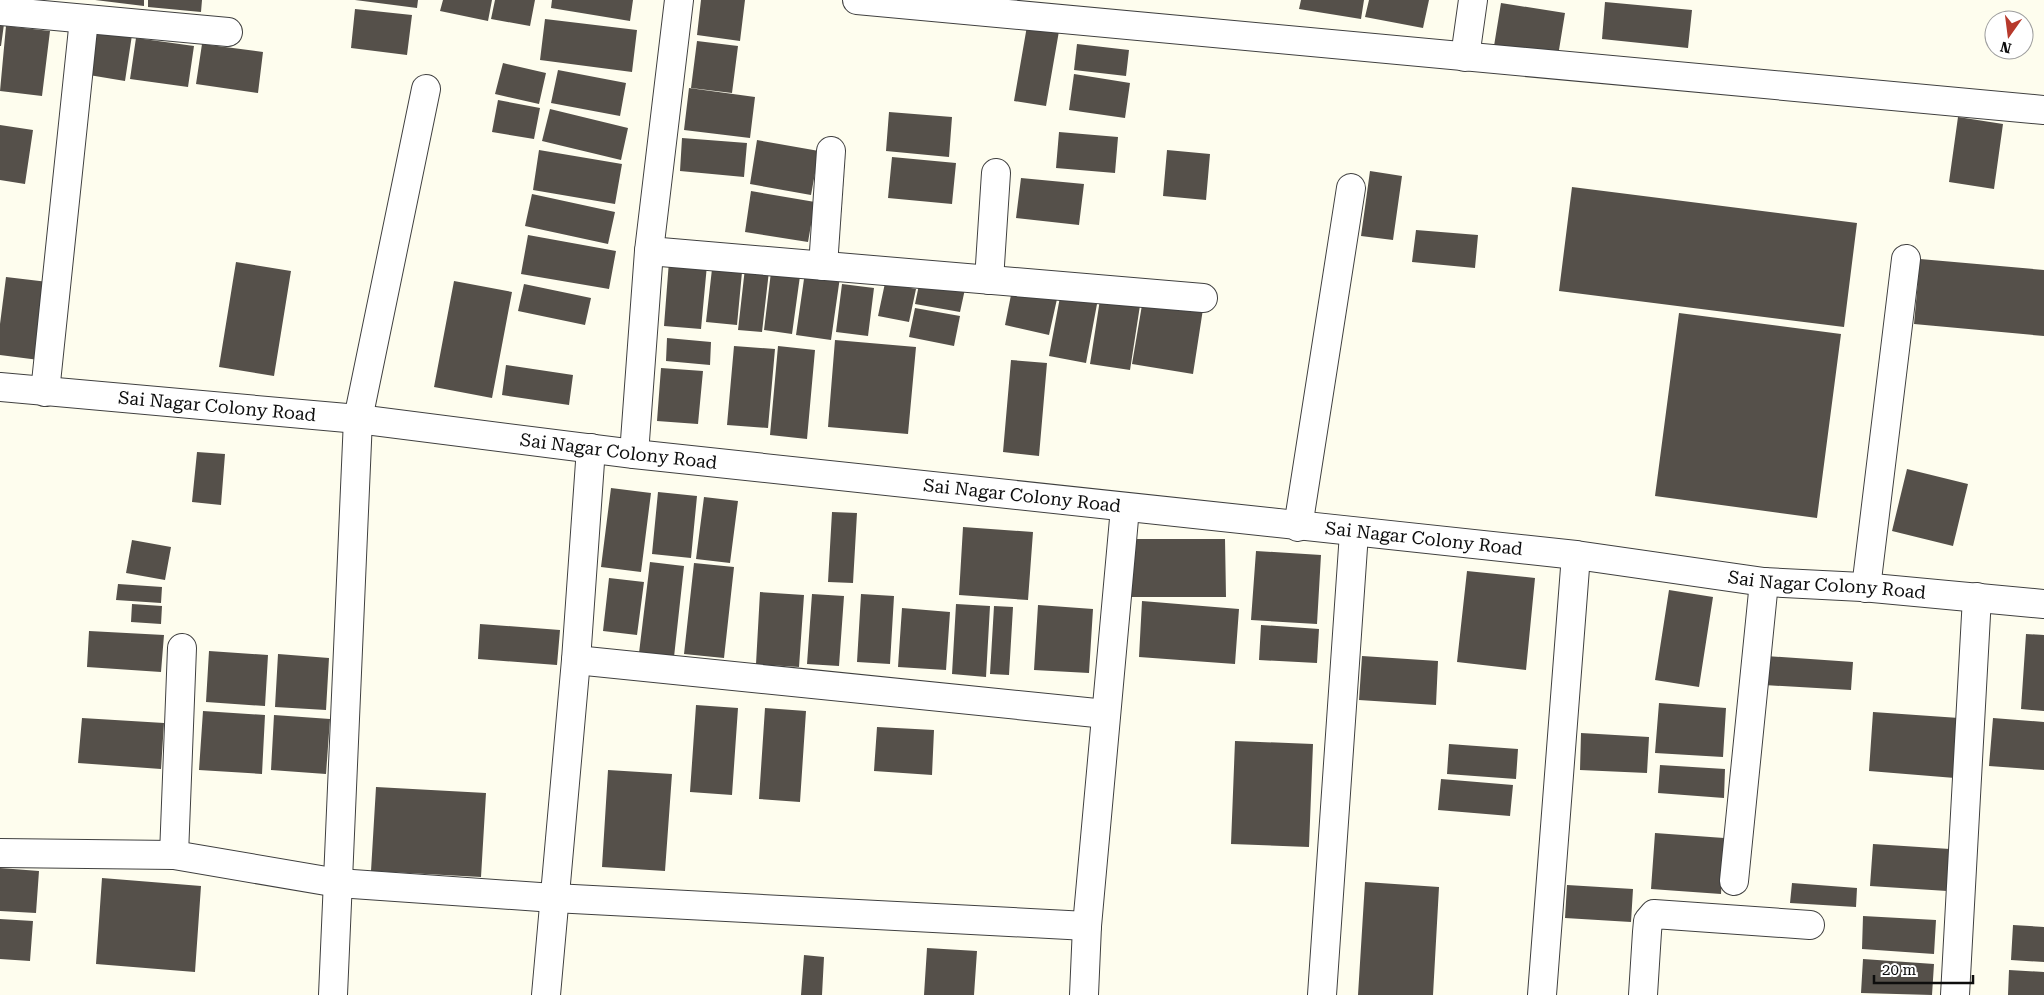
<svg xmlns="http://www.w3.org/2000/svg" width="2044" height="995" viewBox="0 0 2044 995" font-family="'Roboto Serif',serif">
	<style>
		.building { fill: #55504a }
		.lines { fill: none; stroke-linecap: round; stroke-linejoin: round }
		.street-casing { stroke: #404040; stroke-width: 30 }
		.street { stroke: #fff; stroke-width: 28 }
		.labels { text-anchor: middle; stroke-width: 5; stroke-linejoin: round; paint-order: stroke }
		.street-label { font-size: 18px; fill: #0d0d0d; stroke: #fff }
	</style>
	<rect width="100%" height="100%" fill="#fefdee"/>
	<path class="building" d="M 95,0 L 144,0 L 144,6 Z
		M 148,0 L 202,0 L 201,12 L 148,7 Z
		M 355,0 L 418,0 L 417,8 Z
		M 443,0 L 492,0 L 488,21 L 440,11 Z
		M 495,0 L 535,0 L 530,26 L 491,19 Z
		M 552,0 L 633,0 L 630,21 L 551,8 Z
		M 701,0 L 745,0 L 740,41 L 697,35 Z
		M 1301,0 L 1364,0 L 1361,19 L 1299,9 Z
		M 1369,0 L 1429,0 L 1423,28 L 1365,17 Z
		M 1605,2 L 1692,10 L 1688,48 L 1602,39 Z
		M 1501,3 L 1565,13 L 1558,56 L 1494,46 Z
		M 355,9 L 412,15 L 407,55 L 351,48 Z
		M 545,19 L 637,30 L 632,72 L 540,60 Z
		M 0,23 L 4,24 L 1,46 L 0,46 Z
		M 6,26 L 50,31 L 42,96 L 0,91 Z
		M 1027,26 L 1059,31 L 1046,106 L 1014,101 Z
		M 90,28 L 132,35 L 125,81 L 83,74 Z
		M 136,38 L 194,46 L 188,87 L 130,79 Z
		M 697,41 L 738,46 L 732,93 L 691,88 Z
		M 202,44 L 263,52 L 258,93 L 196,84 Z
		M 1077,44 L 1129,50 L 1126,76 L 1074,70 Z
		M 503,63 L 546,73 L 539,104 L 495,94 Z
		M 558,70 L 626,83 L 620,116 L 551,103 Z
		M 1074,74 L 1130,83 L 1125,118 L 1069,110 Z
		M 689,88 L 755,97 L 750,138 L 684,130 Z
		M 498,100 L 540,108 L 534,139 L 492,132 Z
		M 550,109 L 628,128 L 621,160 L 542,141 Z
		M 889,112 L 952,117 L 949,157 L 886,151 Z
		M 1958,117 L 2003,124 L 1994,189 L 1949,182 Z
		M 0,125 L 33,130 L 25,184 L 0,180 Z
		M 1059,132 L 1118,137 L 1115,173 L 1056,168 Z
		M 682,138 L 747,143 L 744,177 L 680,171 Z
		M 757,140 L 819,151 L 811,195 L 750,184 Z
		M 539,150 L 622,164 L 615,204 L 533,190 Z
		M 1167,150 L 1210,154 L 1206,200 L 1163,196 Z
		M 892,157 L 956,163 L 952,204 L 888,198 Z
		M 1370,171 L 1402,176 L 1393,240 L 1361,236 Z
		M 1021,178 L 1084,184 L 1079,225 L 1016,218 Z
		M 1572,187 L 1857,223 L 1844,327 L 1559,291 Z
		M 751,191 L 815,202 L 808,242 L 745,232 Z
		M 532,194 L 615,212 L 608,244 L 525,226 Z
		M 1416,230 L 1478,235 L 1475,268 L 1412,262 Z
		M 528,235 L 616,251 L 609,289 L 521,274 Z
		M 1920,259 L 2044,270 L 2044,336 L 1914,324 Z
		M 669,261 L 707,265 L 701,329 L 664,326 Z
		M 236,262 L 291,271 L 274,376 L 219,367 Z
		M 745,268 L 769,271 L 762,332 L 738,330 Z
		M 712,269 L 742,272 L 737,325 L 706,322 Z
		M 771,272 L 800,276 L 792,334 L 764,330 Z
		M 805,272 L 840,277 L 831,340 L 796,335 Z
		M 6,277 L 48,282 L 39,360 L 0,355 L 0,324 Z
		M 920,280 L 965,289 L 960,312 L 915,304 Z
		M 454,281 L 512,292 L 492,398 L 434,387 Z
		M 885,283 L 916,289 L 909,322 L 878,316 Z
		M 524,284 L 591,298 L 585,325 L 518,311 Z
		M 842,284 L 874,288 L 868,336 L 836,332 Z
		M 1012,290 L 1057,299 L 1049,335 L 1005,325 Z
		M 1101,293 L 1141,299 L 1130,370 L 1090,364 Z
		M 1060,297 L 1097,304 L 1086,363 L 1049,356 Z
		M 1143,299 L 1203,309 L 1193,374 L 1132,364 Z
		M 915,308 L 960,316 L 954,346 L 909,337 Z
		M 1679,313 L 1841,334 L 1817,518 L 1655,496 Z
		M 667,338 L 711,342 L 710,365 L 666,361 Z
		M 835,340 L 916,347 L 908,434 L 828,427 Z
		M 734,346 L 775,349 L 768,428 L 727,425 Z
		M 778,346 L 815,350 L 807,439 L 770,435 Z
		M 1011,360 L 1047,363 L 1039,456 L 1003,452 Z
		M 506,365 L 573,375 L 569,405 L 502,395 Z
		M 661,368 L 703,371 L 698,424 L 657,421 Z
		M 197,452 L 225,454 L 221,505 L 192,502 Z
		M 1907,469 L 1968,484 L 1953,546 L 1892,531 Z
		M 611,488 L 651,493 L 641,572 L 601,567 Z
		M 658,492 L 697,496 L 691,558 L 652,554 Z
		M 704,497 L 738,501 L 730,563 L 696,559 Z
		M 832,512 L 857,513 L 853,583 L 828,582 Z
		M 963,527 L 1033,532 L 1028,600 L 959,595 Z
		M 1130,539 L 1225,539 L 1226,597 L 1131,597 Z
		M 132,540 L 171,547 L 165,580 L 126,573 Z
		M 1256,551 L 1321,555 L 1317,624 L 1251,620 Z
		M 650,562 L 684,566 L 674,657 L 639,653 Z
		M 694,563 L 734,567 L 724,658 L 684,654 Z
		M 1467,571 L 1535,578 L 1526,670 L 1457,662 Z
		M 609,578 L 644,582 L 637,635 L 603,631 Z
		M 118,584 L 162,587 L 161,603 L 116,600 Z
		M 1669,590 L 1713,597 L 1699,687 L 1655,680 Z
		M 760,592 L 804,595 L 799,667 L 756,664 Z
		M 812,594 L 844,596 L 839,666 L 807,664 Z
		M 861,594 L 894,596 L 890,664 L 857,662 Z
		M 1142,601 L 1239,609 L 1235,664 L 1139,657 Z
		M 132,604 L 162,606 L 161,624 L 131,622 Z
		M 956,604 L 990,606 L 986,677 L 952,674 Z
		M 1038,605 L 1093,609 L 1089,673 L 1034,670 Z
		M 994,606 L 1013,607 L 1009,675 L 990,674 Z
		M 902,608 L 950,612 L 946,670 L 898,667 Z
		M 480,624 L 560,630 L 557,665 L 478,659 Z
		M 1261,625 L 1319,629 L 1317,663 L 1259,660 Z
		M 89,631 L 164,635 L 161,672 L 87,667 Z
		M 2026,634 L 2044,635 L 2044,711 L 2021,709 Z
		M 209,651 L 268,655 L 265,706 L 206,702 Z
		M 278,654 L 329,658 L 326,710 L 275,707 Z
		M 1362,656 L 1438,661 L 1436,705 L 1359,700 Z
		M 1766,656 L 1853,662 L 1851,690 L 1764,685 Z
		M 1659,703 L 1726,708 L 1723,757 L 1655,753 Z
		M 696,705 L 738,708 L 732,795 L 690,792 Z
		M 765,708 L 806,711 L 800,802 L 759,799 Z
		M 203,711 L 265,715 L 262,774 L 199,770 Z
		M 1873,712 L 1959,718 L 1955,778 L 1869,771 Z
		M 274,715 L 330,719 L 326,774 L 271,770 Z
		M 82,718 L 164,723 L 161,769 L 78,763 Z
		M 1993,718 L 2044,722 L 2044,770 L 1989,766 Z
		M 877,727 L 934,730 L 932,775 L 874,771 Z
		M 1581,733 L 1649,737 L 1647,773 L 1580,770 Z
		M 1235,741 L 1313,744 L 1309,847 L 1231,844 Z
		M 1449,744 L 1518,749 L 1516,779 L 1447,774 Z
		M 1660,765 L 1725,769 L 1724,798 L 1658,793 Z
		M 608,770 L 672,774 L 665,871 L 602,867 Z
		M 1441,779 L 1513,785 L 1510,816 L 1438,810 Z
		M 376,787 L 486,793 L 481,877 L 371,871 Z
		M 1655,833 L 1724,838 L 1721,894 L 1651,889 Z
		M 1873,844 L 1950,849 L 1947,891 L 1870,886 Z
		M 0,868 L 39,871 L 36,913 L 0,911 Z
		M 102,878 L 201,886 L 195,972 L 96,964 Z
		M 1365,882 L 1439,887 L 1433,995 L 1358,995 Z
		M 1792,883 L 1857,888 L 1856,907 L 1790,903 Z
		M 1567,885 L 1633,889 L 1631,922 L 1565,918 Z
		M 1863,916 L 1936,920 L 1934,954 L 1862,949 Z
		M 0,919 L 33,921 L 30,961 L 0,959 Z
		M 2013,925 L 2044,927 L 2044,962 L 2011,960 Z
		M 927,948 L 977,951 L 974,995 L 924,995 Z
		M 804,955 L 824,957 L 822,995 L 801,995 Z
		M 1863,959 L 1934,964 L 1932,995 L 1861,993 Z
		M 2009,970 L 2044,972 L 2044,995 L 2008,995 Z"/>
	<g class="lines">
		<g class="street-casing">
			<g id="street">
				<path d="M 857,0 L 2044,110"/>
				<path d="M 0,11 L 228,32"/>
				<path d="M 1465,57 L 1473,0"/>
				<path d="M 649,251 L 1203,298"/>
				<path d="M 823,266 L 831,151"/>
				<path d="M 989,280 L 996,173"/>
				<path id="s1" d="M 0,387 L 358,419 L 634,454 L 1576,555 L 1764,582 L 1862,587 L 2044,604"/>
				<path d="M 45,392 L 84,19"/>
				<path d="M 634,454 L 649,251 L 679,0"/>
				<path d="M 1298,527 L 1351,188"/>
				<path d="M 1866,588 L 1906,259"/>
				<path d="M 576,660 L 1106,714"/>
				<path d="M 0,853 L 174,855 L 338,883 L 554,898 L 1087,926"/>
				<path d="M 174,855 L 182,648"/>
				<path d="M 1734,881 L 1764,582"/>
				<path d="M 333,995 L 358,419 L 426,89"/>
				<path d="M 546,995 L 576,660 L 591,448"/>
				<path d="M 1084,995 L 1087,926 L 1125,508"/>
				<path d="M 1322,995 L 1354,533"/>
				<path d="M 1542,995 L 1576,555"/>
				<path d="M 1643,995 L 1647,932 L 1648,921 L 1654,914 L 1810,925"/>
				<path d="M 1955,995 L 1977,597"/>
			</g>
		</g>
		<use href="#street" class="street"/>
	</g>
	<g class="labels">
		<g class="street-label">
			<text dy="6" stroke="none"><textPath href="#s1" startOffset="218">Sai Nagar Colony Road</textPath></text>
			<text dy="6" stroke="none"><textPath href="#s1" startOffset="622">Sai Nagar Colony Road</textPath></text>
			<text dy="6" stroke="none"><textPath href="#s1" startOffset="1028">Sai Nagar Colony Road</textPath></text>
			<text dy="6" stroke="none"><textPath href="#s1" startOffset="1432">Sai Nagar Colony Road</textPath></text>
			<text dy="6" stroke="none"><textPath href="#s1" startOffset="1838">Sai Nagar Colony Road</textPath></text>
		</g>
	</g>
	<g transform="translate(2009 35) rotate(194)"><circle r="24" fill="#ffffff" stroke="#9e9e9e"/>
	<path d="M0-4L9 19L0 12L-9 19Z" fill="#b7392b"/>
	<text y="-8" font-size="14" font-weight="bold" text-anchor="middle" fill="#0d0d0d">N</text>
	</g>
	<path d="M1874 975v8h99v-8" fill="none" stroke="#0d0d0d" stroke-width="2.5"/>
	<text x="1882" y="975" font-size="15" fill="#0d0d0d" stroke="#ffffff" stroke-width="4" paint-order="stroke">20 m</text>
</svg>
